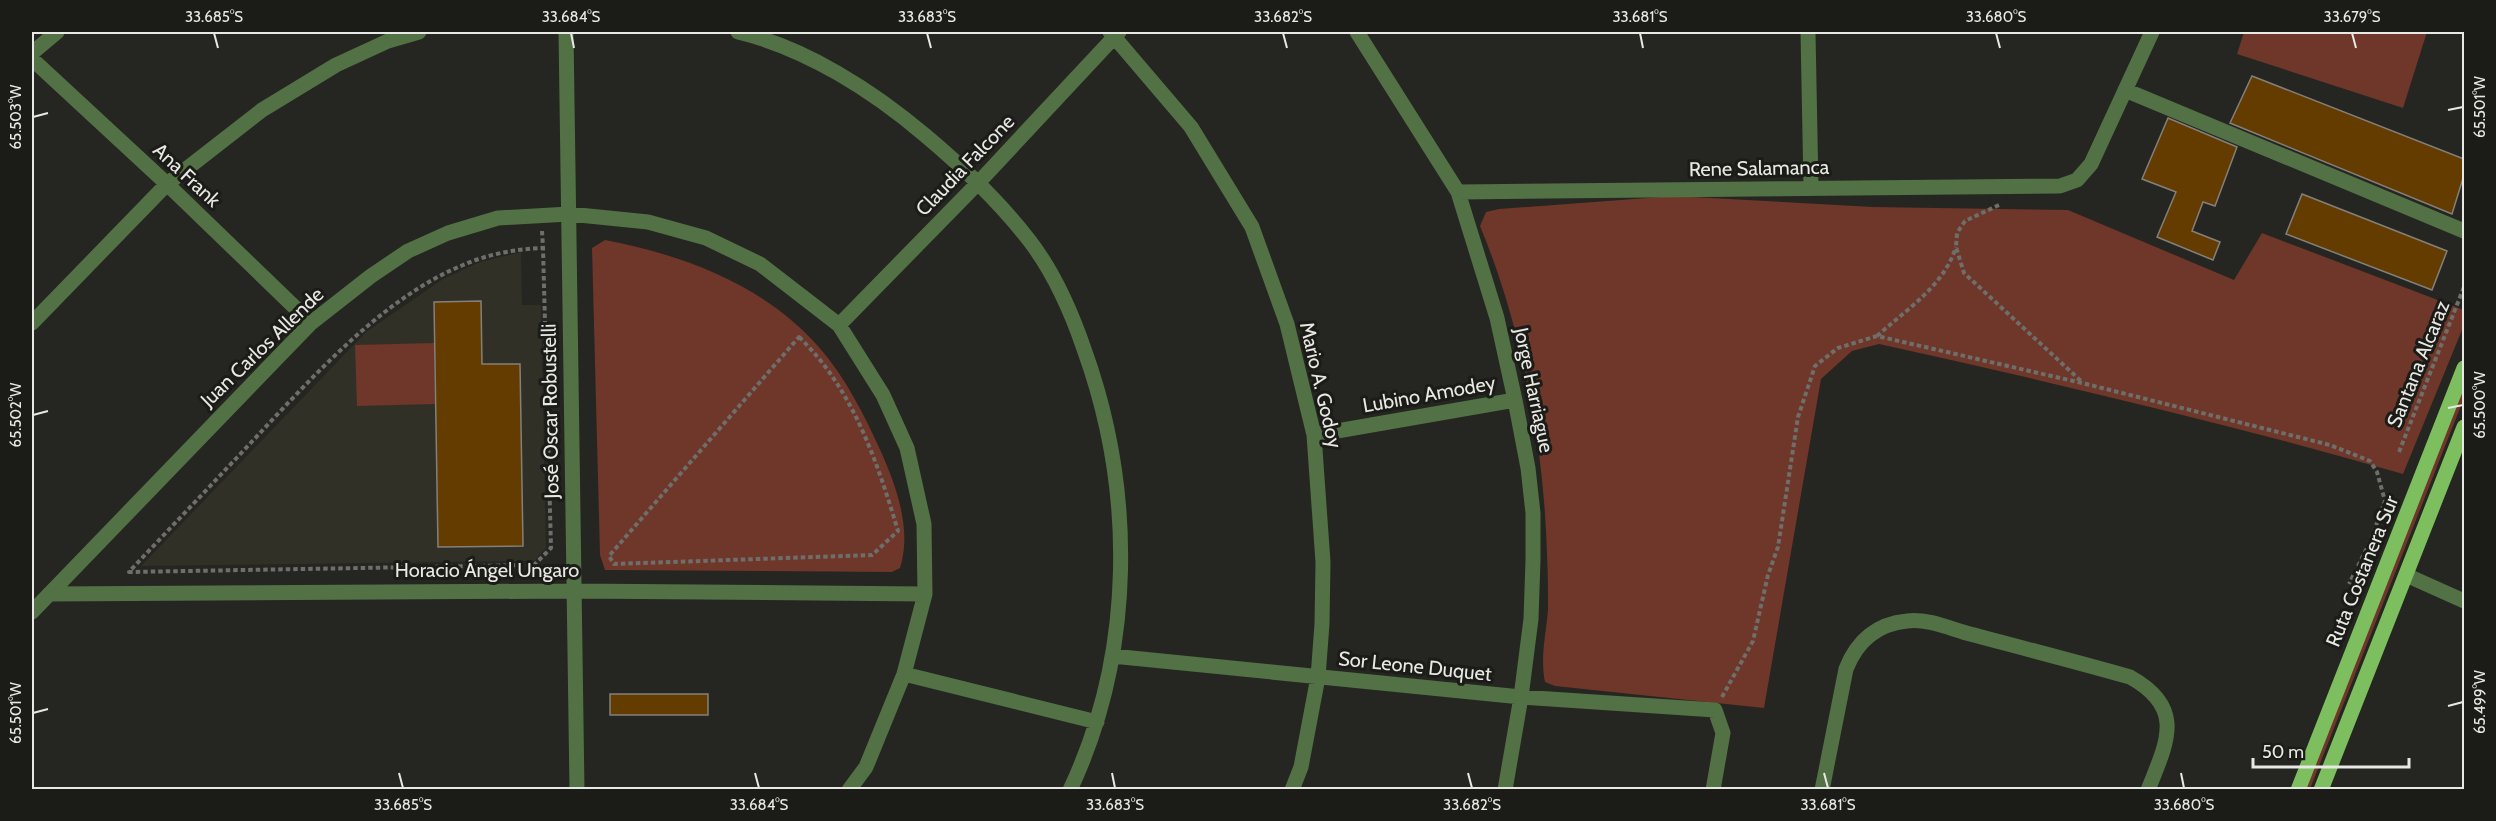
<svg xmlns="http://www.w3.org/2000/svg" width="2496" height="821" viewBox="0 0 2496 821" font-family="Cabin,sans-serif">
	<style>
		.built { fill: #313027 }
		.green { fill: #6f362a }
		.building { fill: #653c00; stroke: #83807c; stroke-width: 1.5 }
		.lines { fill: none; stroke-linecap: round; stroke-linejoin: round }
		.path { stroke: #6e6e6a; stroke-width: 4; stroke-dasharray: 4.5 3; stroke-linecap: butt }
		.minor { stroke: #527145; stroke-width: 15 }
		.major { stroke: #7dbe5f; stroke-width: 15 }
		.ticks { fill: none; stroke: #e8e8e5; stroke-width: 2 }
		.labels { text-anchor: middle; stroke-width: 6; stroke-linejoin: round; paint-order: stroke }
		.street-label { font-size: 20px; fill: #e8e8e5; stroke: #1b1b18 }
		.neatline { fill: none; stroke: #e8e8e5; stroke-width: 2 }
		.ticks-label { font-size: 15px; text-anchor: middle; fill: #e8e8e5 }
	</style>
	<rect width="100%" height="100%" fill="#252521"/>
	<path class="built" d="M 521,252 L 522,305 L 541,305 L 546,548 L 534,561 L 141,566 L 366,332 L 443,279 L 480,262 Z"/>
	<path class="green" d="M 2244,32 L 2427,32 L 2403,108 L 2237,54 Z
		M 1674,196 L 1873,207 L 2068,210 L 2234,280 L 2262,233 L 2464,310 L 2464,325 L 2403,474 C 2230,424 2055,383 1879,344 L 1852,351 L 1821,379 L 1764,708 L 1555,686 L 1545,682 C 1540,658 1546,634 1548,610 C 1548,592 1548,573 1547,555 C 1544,446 1522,327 1480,226 L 1486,212 L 1499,209 Z
		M 605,240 C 681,254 764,285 817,345 C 845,376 865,416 882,454 C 897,488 912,531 900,568 L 892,572 L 605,570 L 600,555 L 592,248 Z
		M 434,343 L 435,404 L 357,406 L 355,345 Z
		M 2464,380 L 2464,398 L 2310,789 L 2303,790 Z"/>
	<path class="building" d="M 2252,76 L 2464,159 L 2464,175 L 2452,214 L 2230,123 Z
		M 2168,118 L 2237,147 L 2215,206 L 2203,202 L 2192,231 L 2220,242 L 2213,260 L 2157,237 L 2176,192 L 2142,179 Z
		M 2302,194 L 2447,251 L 2432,290 L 2286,234 Z
		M 481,301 L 482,364 L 520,364 L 523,546 L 438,547 L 434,302 Z
		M 610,694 L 708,694 L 708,715 L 610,715 Z"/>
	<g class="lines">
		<path class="path" d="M 1999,205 L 1965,221 L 1957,233 L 1956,247 L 1964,273 L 2082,382
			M 542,231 L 543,248 L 551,548 L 534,565 L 129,572 C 173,525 217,479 260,433 C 317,372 385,297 463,265 C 488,254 516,249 543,248
			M 1877,336 C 1908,308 1943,287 1956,247
			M 799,337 C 853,389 877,461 898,531 L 872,555 L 614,564 L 609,556 Z
			M 2399,452 L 2464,287
			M 1722,697 L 1753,641 L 1768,575 L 1778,547 L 1798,417 L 1815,366 L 1838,348 L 1877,336 L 2082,383 L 2330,445 L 2370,461 L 2377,472 L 2385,501 L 2370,542 L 2349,584"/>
		<path class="minor" d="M 566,32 L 577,790
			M 738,32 C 806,48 873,91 926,136 C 964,168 998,200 1029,240 C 1053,271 1071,311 1084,349 C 1135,490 1135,652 1070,790
			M 1110,32 L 1191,127 L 1252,227 L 1287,324 L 1314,435 L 1323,562 L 1322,624 L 1318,677 L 1301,767 L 1292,790
			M 1357,32 L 1458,192 L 1497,318 L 1515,400 L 1528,468 L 1533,513 L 1533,560 L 1531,619 L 1521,697 L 1505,790
			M 1808,32 L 1811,188
			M 32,53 L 57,32
			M 32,59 L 167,184 L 311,323
			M 2125,90 L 2464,231
			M 1458,192 L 2060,186 L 2077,180 L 2091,164 L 2152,32
			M 32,323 L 167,184 L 262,110 L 336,65 L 388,41 L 419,32
			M 839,325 L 979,182 L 1119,32
			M 1314,435 L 1515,400
			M 2406,575 L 2464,601
			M 49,594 L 574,591 L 925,594
			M 32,612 L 311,323 L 371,276 L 408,251 L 448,233 L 498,218 L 569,214 L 648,222 L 706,238 L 760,264 L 839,325 L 883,395 L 907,448 L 924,524 L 925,594 L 904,674 L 866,767 L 849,790
			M 1112,656 L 1521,697 L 1715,710 L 1723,733 L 1713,790
			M 904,674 L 1097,722
			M 1822,790 L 1846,669 C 1857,641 1876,624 1907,621 C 1927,618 1951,629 1970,634 C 2023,648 2077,662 2130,677 C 2186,708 2167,742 2148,790"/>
		<path class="major" d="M 2298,790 L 2464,368
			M 2321,790 L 2464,427"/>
	</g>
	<path class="ticks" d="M 214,33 L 218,48M 571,33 L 574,48M 927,33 L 931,48M 1283,33 L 1287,48M 1640,33 L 1643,48M 1996,33 L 2000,48M 2352,33 L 2356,48M 2448,110 L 2463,107M 33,117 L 48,113M 2448,408 L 2463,405M 33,415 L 48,411M 2448,706 L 2463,702M 33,713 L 48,709M 399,773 L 403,788M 755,773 L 759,788M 1112,773 L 1115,788M 1468,773 L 1472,788M 1824,773 L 1828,788M 2181,773 L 2184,788"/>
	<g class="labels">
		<g class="street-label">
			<text transform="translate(965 165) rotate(-46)" y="7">Claudia Falcone</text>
			<text transform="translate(1759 168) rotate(-1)" y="7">Rene Salamanca</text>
			<text transform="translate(187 175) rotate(43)" y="7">Ana Frank</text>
			<text transform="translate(262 347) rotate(-44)" y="7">Juan Carlos Allende</text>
			<text transform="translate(2418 364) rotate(-68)" y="7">Santana Alcaraz</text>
			<text transform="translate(1321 385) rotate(77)" y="7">Mario A. Godoy</text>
			<text transform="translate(1534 390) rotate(78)" y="7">Jorge Harriague</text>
			<text transform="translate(1429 394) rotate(-10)" y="7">Lubino Amodey</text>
			<text transform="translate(550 411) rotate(-91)" y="7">José Oscar Robustelli</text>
			<text x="487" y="577">Horacio Ángel Ungaro</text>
			<text transform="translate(2362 571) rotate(-68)" y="7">Ruta Costanera Sur</text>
			<text transform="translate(1415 666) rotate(6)" y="7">Sor Leone Duquet</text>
		</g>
	</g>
	<rect width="2496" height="821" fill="none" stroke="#1b1b18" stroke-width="66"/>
	<path d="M2253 758v9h156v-9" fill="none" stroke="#e8e8e5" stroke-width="3"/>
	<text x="2262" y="758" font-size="18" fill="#e8e8e5" stroke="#1b1b18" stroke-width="4.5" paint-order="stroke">50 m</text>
	<rect x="33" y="33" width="2430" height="755" class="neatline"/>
	<g class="ticks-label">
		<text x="214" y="22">33.685°S</text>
		<text x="571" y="22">33.684°S</text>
		<text x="927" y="22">33.683°S</text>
		<text x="1283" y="22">33.682°S</text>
		<text x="1640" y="22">33.681°S</text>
		<text x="1996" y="22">33.680°S</text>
		<text x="2352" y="22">33.679°S</text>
		<text transform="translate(2480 107) rotate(-90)" y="5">65.501°W</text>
		<text transform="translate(16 117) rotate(-90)" y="5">65.503°W</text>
		<text transform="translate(2480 405) rotate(-90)" y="5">65.500°W</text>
		<text transform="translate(16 415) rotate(-90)" y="5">65.502°W</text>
		<text transform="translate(2480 702) rotate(-90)" y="5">65.499°W</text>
		<text transform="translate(16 713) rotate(-90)" y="5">65.501°W</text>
		<text x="403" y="810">33.685°S</text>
		<text x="759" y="810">33.684°S</text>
		<text x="1115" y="810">33.683°S</text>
		<text x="1472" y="810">33.682°S</text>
		<text x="1828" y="810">33.681°S</text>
		<text x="2184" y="810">33.680°S</text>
	</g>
</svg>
